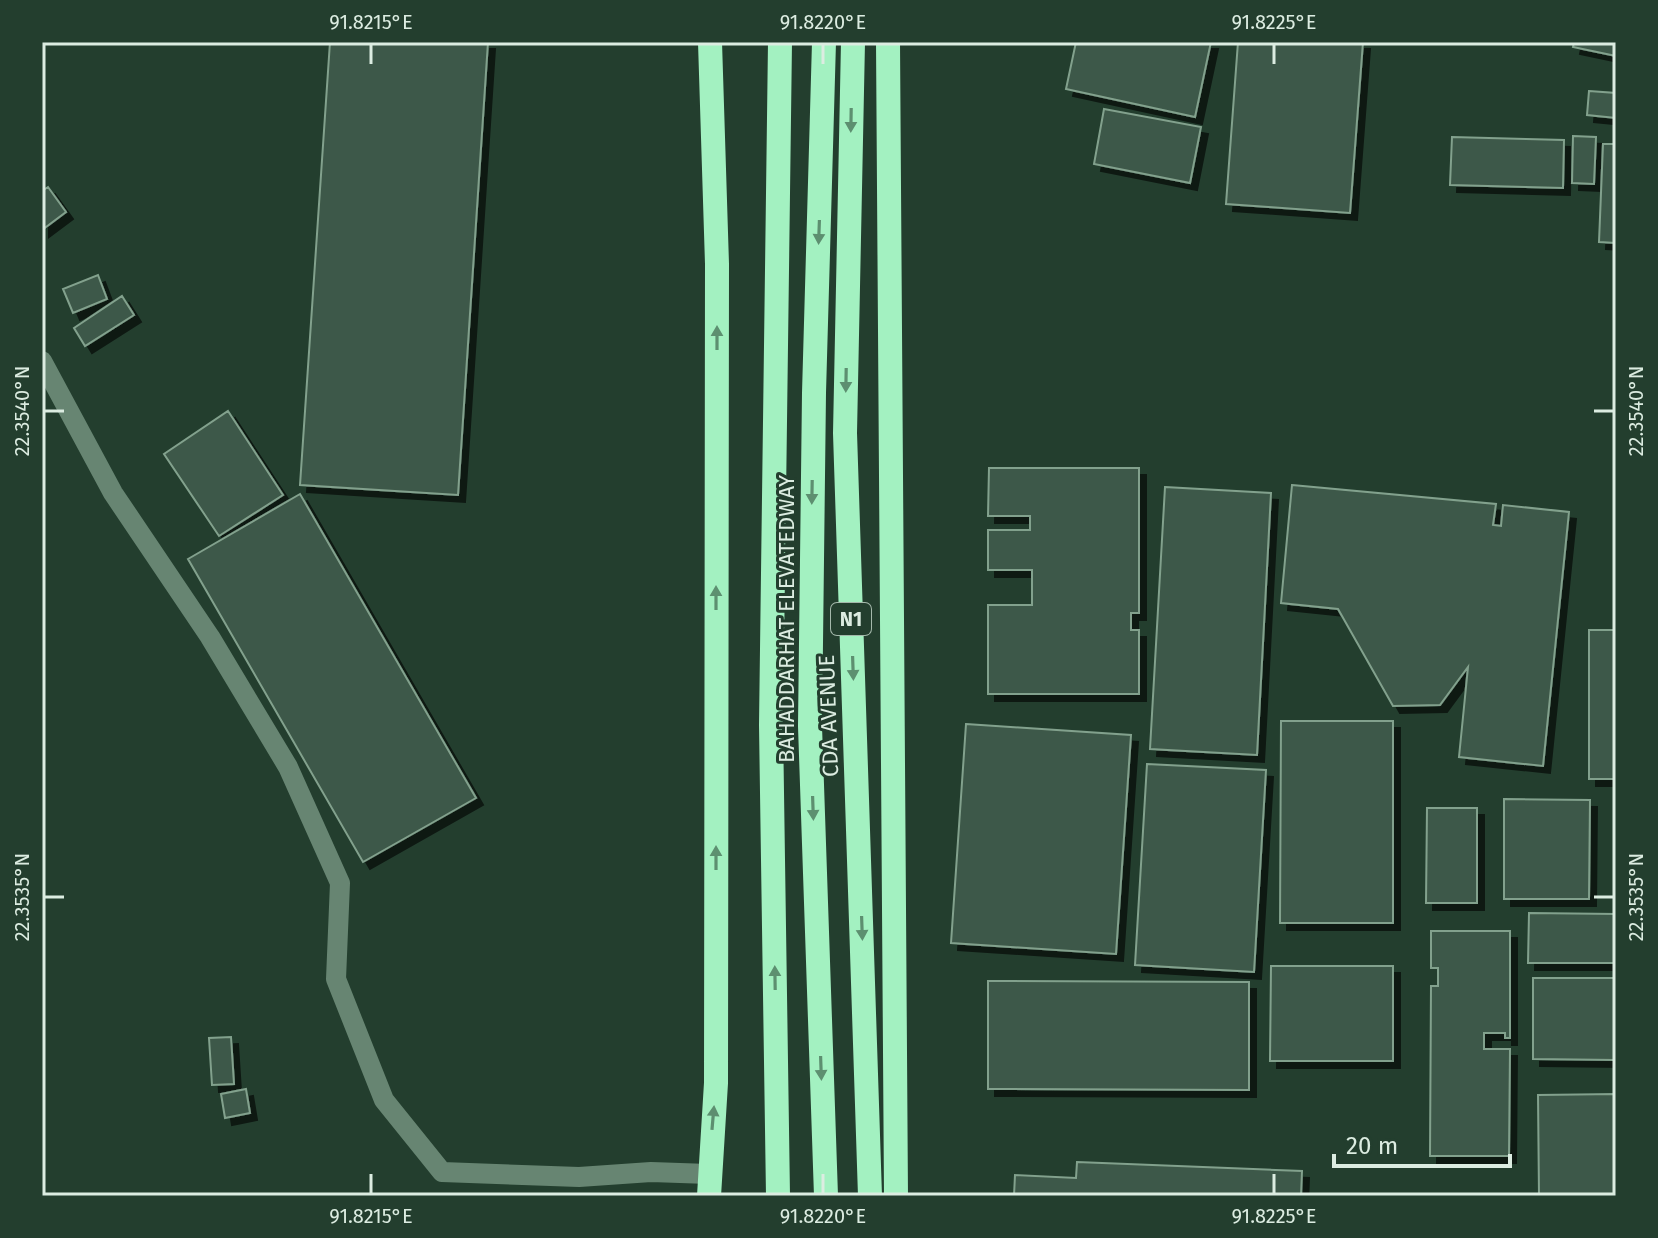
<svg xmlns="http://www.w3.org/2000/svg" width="1658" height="1238" viewBox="0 0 1658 1238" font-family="'Fira Sans',sans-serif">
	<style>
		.building { fill: #3e5848; stroke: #82a18d; stroke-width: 2; filter: url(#shadow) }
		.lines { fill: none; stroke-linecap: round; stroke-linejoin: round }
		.minor { stroke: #678572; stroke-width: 20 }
		.highway { stroke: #a3f1c1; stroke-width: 24 }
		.oneway { fill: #5d8f70 }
		.ticks { fill: none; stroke: #dcece1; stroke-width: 3 }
		.labels { text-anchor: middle; stroke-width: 6; stroke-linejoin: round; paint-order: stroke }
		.shield { fill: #233e2e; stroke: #a4b8ab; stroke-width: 2 }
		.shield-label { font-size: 20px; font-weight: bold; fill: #dcece1 }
		.street-label { font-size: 22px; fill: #dcece1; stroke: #233e2e }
		.neatline { fill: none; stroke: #dcece1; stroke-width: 3 }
		.ticks-label { font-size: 20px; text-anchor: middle; fill: #dcece1 }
	</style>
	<defs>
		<filter id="shadow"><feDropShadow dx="7" dy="7" stdDeviation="0" flood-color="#0009"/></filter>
	</defs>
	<rect width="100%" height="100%" fill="#233e2e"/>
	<path class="building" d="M 330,42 L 488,42 L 458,495 L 300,485 Z
		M 1076,42 L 1211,42 L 1195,117 L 1066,89 Z
		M 1238,42 L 1363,42 L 1350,213 L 1226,204 Z
		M 1574,42 L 1616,42 L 1616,56 L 1573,47 Z
		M 1589,91 L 1616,93 L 1616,118 L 1587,115 Z
		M 1104,109 L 1201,127 L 1190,183 L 1094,164 Z
		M 1573,136 L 1596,137 L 1594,184 L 1572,183 Z
		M 1452,137 L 1564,140 L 1563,188 L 1450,185 Z
		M 1603,144 L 1616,144 L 1616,243 L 1599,242 Z
		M 48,187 L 66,212 L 42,230 L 42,191 Z
		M 98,275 L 107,299 L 73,313 L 63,289 Z
		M 122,296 L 134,315 L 85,346 L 74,328 Z
		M 228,411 L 283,495 L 219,536 L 164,454 Z
		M 989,468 L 1139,468 L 1139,613 L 1131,613 L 1131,630 L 1139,630 L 1139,694 L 988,694 L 988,605 L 1032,605 L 1032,570 L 988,570 L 988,530 L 1030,530 L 1030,516 L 988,516 Z
		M 1292,485 L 1496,504 L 1493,525 L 1501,526 L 1503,505 L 1569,512 L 1543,766 L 1459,757 L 1468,667 L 1440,705 L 1393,706 L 1338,609 L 1281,603 Z
		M 1165,487 L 1271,493 L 1257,755 L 1150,749 Z
		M 300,494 L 476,798 L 363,862 L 188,559 Z
		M 1589,630 L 1616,630 L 1616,779 L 1589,779 Z
		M 1281,721 L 1393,721 L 1393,923 L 1280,923 Z
		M 966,724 L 1131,735 L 1116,954 L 951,943 Z
		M 1147,764 L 1266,770 L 1254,972 L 1135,965 Z
		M 1504,799 L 1590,800 L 1589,899 L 1504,899 Z
		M 1427,808 L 1477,808 L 1477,903 L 1426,903 Z
		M 1529,913 L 1616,914 L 1616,963 L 1528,963 Z
		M 1431,931 L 1510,931 L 1510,1038 L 1505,1038 L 1505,1033 L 1484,1033 L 1484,1049 L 1510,1049 L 1509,1156 L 1430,1156 L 1431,986 L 1438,986 L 1438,968 L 1431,968 Z
		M 1271,966 L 1393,966 L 1393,1061 L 1270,1061 Z
		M 1533,978 L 1616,978 L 1616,1060 L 1533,1059 Z
		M 988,981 L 1249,982 L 1249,1090 L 988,1089 Z
		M 231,1037 L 234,1084 L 212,1085 L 209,1038 Z
		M 246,1089 L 250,1113 L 225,1118 L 221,1094 Z
		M 1616,1094 L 1616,1196 L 1539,1196 L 1538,1095 Z
		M 1077,1162 L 1302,1171 L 1301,1196 L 1014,1196 L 1015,1175 L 1076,1178 Z"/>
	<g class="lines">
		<path class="minor" d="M 42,361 L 113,493 L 210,637 L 288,767 L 340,883 L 336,979 L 384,1100 L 442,1172 L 579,1177 L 651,1172 L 709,1174"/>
		<path class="highway" d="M 824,42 L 814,393 L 810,726 L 826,1196
			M 853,42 L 845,433 L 870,1196
			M 888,42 L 896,1196
			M 709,1196 L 716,1083 L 717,264 L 710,42
			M 778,1196 L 771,725 L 780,42"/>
	</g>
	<defs><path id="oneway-solid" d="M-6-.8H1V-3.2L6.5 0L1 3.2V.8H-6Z" transform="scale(2)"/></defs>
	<g class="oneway">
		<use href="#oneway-solid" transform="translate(851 120) rotate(91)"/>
		<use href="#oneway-solid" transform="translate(819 232) rotate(92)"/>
		<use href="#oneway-solid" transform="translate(717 338) rotate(-90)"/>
		<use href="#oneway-solid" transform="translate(846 380) rotate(91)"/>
		<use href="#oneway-solid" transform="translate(812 492) rotate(91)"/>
		<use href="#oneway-solid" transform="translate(716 598) rotate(-90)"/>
		<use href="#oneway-solid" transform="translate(853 668) rotate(88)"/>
		<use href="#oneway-solid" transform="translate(813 808) rotate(88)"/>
		<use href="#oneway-solid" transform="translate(716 858) rotate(-90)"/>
		<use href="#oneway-solid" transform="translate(862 928) rotate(88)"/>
		<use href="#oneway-solid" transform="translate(775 978) rotate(-91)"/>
		<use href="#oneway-solid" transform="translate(821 1068) rotate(88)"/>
		<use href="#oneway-solid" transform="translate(713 1118) rotate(-85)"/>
	</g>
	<path class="ticks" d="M 371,44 L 371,64M 823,44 L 823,64M 1274,44 L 1274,64M 44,411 L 64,411M 1594,411 L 1614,411M 44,897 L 64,897M 1594,897 L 1614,897M 371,1174 L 371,1194M 823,1174 L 823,1194M 1274,1174 L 1274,1194"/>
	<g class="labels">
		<rect class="shield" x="831" y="603" width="40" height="32" rx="6"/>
		<g class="shield-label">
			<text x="851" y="626">N1</text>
		</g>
		<g class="street-label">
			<text transform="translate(786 619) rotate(-90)" y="8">BAHADDARHAT ELEVATEDWAY</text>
			<text transform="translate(828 716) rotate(-92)" y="8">CDA AVENUE</text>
		</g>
	</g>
	<rect width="1658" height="1238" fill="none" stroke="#233e2e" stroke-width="88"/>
	<path d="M1334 1154v12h176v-12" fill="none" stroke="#dcece1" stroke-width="4"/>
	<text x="1346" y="1154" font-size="24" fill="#dcece1" stroke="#233e2e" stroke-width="6" paint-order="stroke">20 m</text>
	<rect x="44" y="44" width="1570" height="1150" class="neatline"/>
	<g class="ticks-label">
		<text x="371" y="29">91.8215°E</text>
		<text x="823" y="29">91.8220°E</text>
		<text x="1274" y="29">91.8225°E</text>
		<text transform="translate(22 411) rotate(-90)" y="7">22.3540°N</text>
		<text transform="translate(1636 411) rotate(-90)" y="7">22.3540°N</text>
		<text transform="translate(22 897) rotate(-90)" y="7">22.3535°N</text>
		<text transform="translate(1636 897) rotate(-90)" y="7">22.3535°N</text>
		<text x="371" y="1223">91.8215°E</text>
		<text x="823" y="1223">91.8220°E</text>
		<text x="1274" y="1223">91.8225°E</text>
	</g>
</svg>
